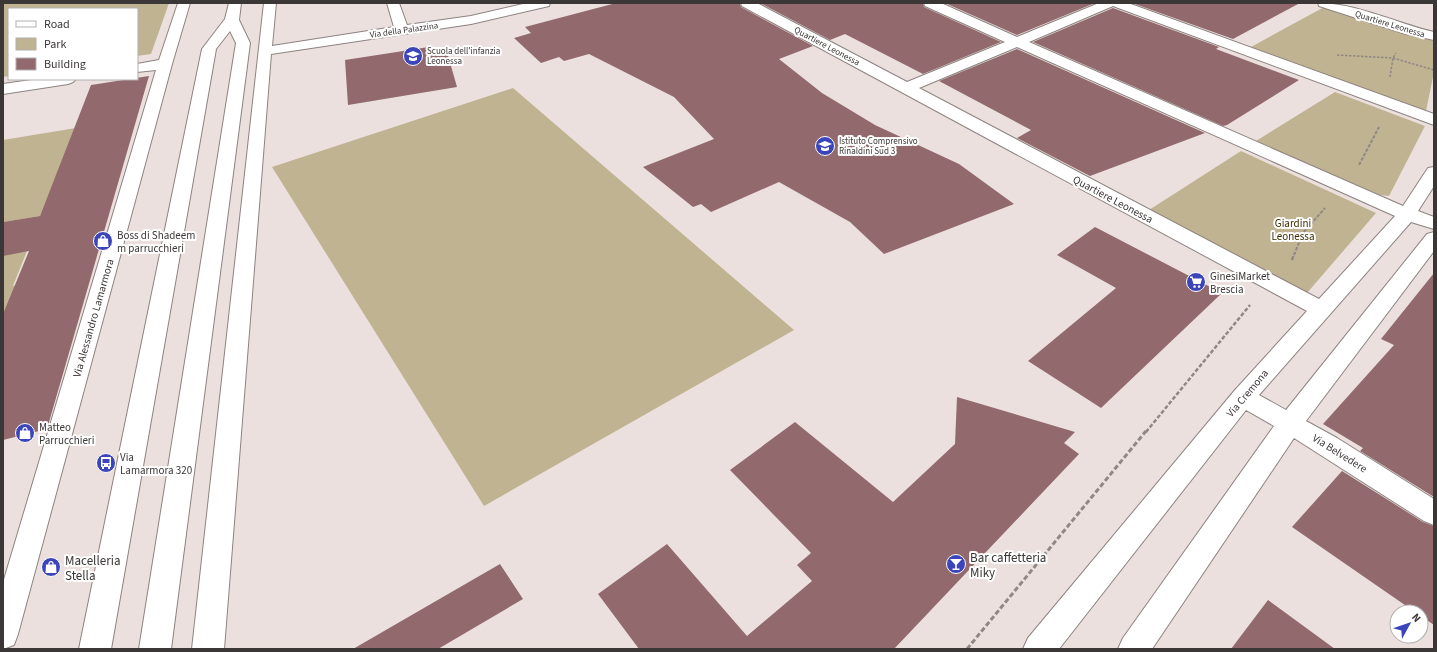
<svg xmlns="http://www.w3.org/2000/svg" width="1437" height="652" viewBox="0 0 1437 652" font-family="'Source Sans 3',sans-serif">
	<style>
		.green { fill: #c0b391 }
		.building { fill: #92696c }
		.lines { fill: none; stroke-linecap: round; stroke-linejoin: round }
		.minor-casing { stroke: #8d8380; stroke-width: 2 }
		.major-casing { stroke: #8d8380; stroke-width: 2 }
		.path-far3 { stroke: #908886; stroke-width: 1.5; stroke-dasharray: 2.5 1.5; stroke-linecap: butt }
		.path-far2 { stroke: #908886; stroke-width: 2; stroke-dasharray: 3.5 1.5; stroke-linecap: butt }
		.path-far1 { stroke: #908886; stroke-width: 2.5; stroke-dasharray: 4 2; stroke-linecap: butt }
		.path { stroke: #908886; stroke-width: 3; stroke-dasharray: 5 2.5; stroke-linecap: butt }
		.minor { fill: #fff; fill-rule: evenodd }
		.major { fill: #fff; fill-rule: evenodd }
		.labels { text-anchor: middle; stroke-width: 4; stroke-linejoin: round; paint-order: stroke }
		.far-street-label { font-size: 9px; fill: #3b3736; stroke: #fff }
		.far-poi-label { font-size: 9px; fill: #3b3736; stroke: #fff; text-anchor: start }
		.street-label { font-size: 11px; fill: #3b3736; stroke: #fff }
		.park-label { font-size: 11px; fill: #3d2e00; stroke: #fff }
		.poi-label { font-size: 11px; fill: #3b3736; stroke: #fff; text-anchor: start }
		.near-poi-label { font-size: 13px; fill: #3b3736; stroke: #fff; text-anchor: start }
	</style>
	<rect width="100%" height="100%" fill="#ebe0dd"/>
	<path class="green" d="M 3,3 L 169,3 L 151,54 L 137,56 L 137,9 L 9,9 L 9,76 L 3,77 Z
		M 1326,6 L 1434,41 L 1434,72 L 1426,111 L 1251,47 Z
		M 513,88 L 794,330 L 484,506 L 272,167 Z
		M 1335,92 L 1425,126 L 1389,196 L 1380,195 L 1256,141 Z
		M 76,128 L 40,216 L 3,222 L 3,140 Z
		M 1241,151 L 1376,213 L 1307,293 L 1149,210 Z
		M 27,251 L 13,286 L 60,277 L 3,336 L 3,255 Z"/>
	<path class="building" d="M 616,3 L 740,3 L 741,7 L 813,46 L 779,59 L 822,93 L 875,125 L 959,164 L 1014,204 L 884,254 L 850,222 L 779,182 L 711,212 L 701,204 L 693,207 L 643,167 L 714,139 L 674,97 L 589,54 L 564,61 L 559,57 L 541,63 L 514,38 L 531,33 L 525,27 Z
		M 760,3 L 923,3 L 924,7 L 1001,42 L 923,74 L 845,34 L 830,40 Z
		M 945,3 L 1095,3 L 1017,35 Z
		M 1132,3 L 1300,3 L 1233,39 Z
		M 1113,8 L 1219,47 L 1216,49 L 1299,80 L 1227,125 L 1223,126 L 1033,42 Z
		M 429,47 L 431,54 L 447,52 L 457,87 L 348,105 L 345,60 Z
		M 1017,49 L 1205,133 L 1090,176 L 1017,138 L 1031,130 L 939,81 Z
		M 149,76 L 47,429 L 3,440 L 3,314 L 29,251 L 3,256 L 3,222 L 40,216 L 91,85 Z
		M 1095,227 L 1222,293 L 1101,408 L 1028,361 L 1116,288 L 1057,255 Z
		M 1434,273 L 1434,497 L 1360,451 L 1363,448 L 1323,424 L 1394,345 L 1381,339 Z
		M 957,397 L 1075,432 L 1064,443 L 1079,454 L 894,649 L 639,649 L 598,594 L 667,544 L 747,636 L 812,581 L 797,565 L 811,553 L 730,470 L 795,422 L 893,502 L 955,444 Z
		M 1342,471 L 1423,522 L 1434,526 L 1434,625 L 1421,616 L 1421,612 L 1415,612 L 1292,527 Z
		M 500,564 L 523,599 L 438,649 L 353,649 Z
		M 1268,600 L 1335,649 L 1231,649 Z"/>
	<g class="lines">
		<g class="minor-casing">
			<path id="minor" d="M 178,3 L 190,3 L 172,64 L 18,634 L 14,645 L 3,649 L 3,583 L 156,70 L 137,72 L 137,64 L 159,60 Z
				M 264,3 L 276,3 L 272,46 L 394,27 L 387,3 L 399,3 L 407,25 L 471,16 L 527,3 L 550,3 L 549,6 L 471,24 L 271,54 L 224,649 L 192,649 Z
				M 741,3 L 757,3 L 907,82 L 1005,42 L 925,6 L 924,3 L 941,3 L 1017,37 L 1099,3 L 1128,3 L 1434,114 L 1434,125 L 1113,6 L 1029,42 L 1403,206 L 1428,168 L 1434,167 L 1434,186 L 1418,211 L 1434,217 L 1434,229 L 1411,222 L 1259,395 L 1286,410 L 1427,234 L 1434,232 L 1434,251 L 1306,421 L 1337,438 L 1434,499 L 1434,525 L 1424,521 L 1294,438 L 1152,649 L 1118,649 L 1123,638 L 1274,426 L 1246,410 L 1059,649 L 1023,649 L 1028,638 L 1235,390 L 1307,311 L 742,6 ZM 1017,47 L 1395,216 L 1319,299 L 919,88 Z
				M 1318,3 C 1357,3 1395,23 1434,32 L 1434,40 L 1406,34 L 1319,6 Z
				M 38,79 L 76,79 L 73,82 L 68,84 L 3,94 L 3,84 Z"/>
		</g>
		<g class="major-casing">
			<path id="major" d="M 229,3 L 241,3 L 239,20 L 250,43 L 171,649 L 139,649 L 236,43 L 230,31 L 216,49 L 111,649 L 79,649 L 202,49 L 225,19 Z"/>
		</g>
		<path class="path-far3" d="M 1337,55 L 1393,58 L 1434,70
			M 1390,77 L 1393,58 L 1396,53"/>
		<path class="path-far2" d="M 1359,165 L 1379,127
			M 1294,255 L 1303,233 L 1325,208"/>
		<path class="path-far1" d="M 1292,260 L 1294,254
			M 1146,432 L 1250,305"/>
		<path class="path" d="M 967,649 L 1146,431"/>
		<use href="#minor" class="minor"/>
		<use href="#major" class="major"/>
	</g>
	<defs>
		<g id="school-disc" transform="scale(1)"><circle r="9.5" fill="#3b45b9" stroke="#fff"/><path d="M0-5L7-2L0 1L-7-2ZM-4 1L0 2.5L4 1V4Q0 6-4 4Z" fill="#fff"/></g>
		<g id="shop-disc" transform="scale(1)"><circle r="9.5" fill="#3b45b9" stroke="#fff"/><path d="M-5-2.5h2.3a2.7 3.5 0 0 1 5.4 0H5L5.5 6h-11ZM-1.5-2.5h3a1.5 2.3 0 0 0-3 0Z" fill="#fff"/></g>
		<g id="supermarket-disc" transform="scale(1)"><circle r="9.5" fill="#3b45b9" stroke="#fff"/><path d="M-6-5.5h2.5l.6 2H6L4.5 2H-2.5L-4.4-4H-6ZM-1.5 3.2a1.3 1.3 0 1 0 .1 0ZM3 3.2a1.3 1.3 0 1 0 .1 0Z" fill="#fff"/></g>
		<g id="bus-disc" transform="scale(1)"><circle r="9.5" fill="#3b45b9" stroke="#fff"/><path d="M-5-6H5V4H4V6H2V4H-2V6H-4V4H-5ZM-3.5-4V0h7V-4ZM-3.5 1.2v1.5H-2V1.2ZM2 1.2v1.5H3.5V1.2Z" fill="#fff"/></g>
		<g id="bar-disc" transform="scale(1)"><circle r="9.5" fill="#3b45b9" stroke="#fff"/><path d="M-6-5H6L.8 .8V4.5H3.5V6h-7V4.5H-.8V.8Z" fill="#fff"/></g>
	</defs>
	<g fill-rule="evenodd">
		<use href="#school-disc" x="413" y="56"/>
		<use href="#school-disc" x="825" y="146"/>
		<use href="#shop-disc" x="103" y="241"/>
		<use href="#supermarket-disc" x="1196" y="282"/>
		<use href="#shop-disc" x="25" y="433"/>
		<use href="#bus-disc" x="106" y="463"/>
		<use href="#bar-disc" x="956" y="564"/>
		<use href="#shop-disc" x="51" y="567"/>
	</g>
	<g class="labels">
		<g class="far-street-label">
			<text transform="translate(1390 24) rotate(17)" y="3">Quartiere Leonessa</text>
			<text transform="translate(404 30) rotate(-8)" y="3">Via della Palazzina</text>
			<text transform="translate(827 46) rotate(28)" y="3">Quartiere Leonessa</text>
		</g>
		<g class="far-poi-label">
			<text x="427" y="54">Scuola dell'infanzia<tspan x="427" dy="10">Leonessa</tspan></text>
			<text x="839" y="144">Istituto Comprensivo<tspan x="839" dy="10">Rinaldini Sud 3</tspan></text>
		</g>
		<g class="street-label">
			<text transform="translate(1113 199) rotate(28)" y="4">Quartiere Leonessa</text>
			<text transform="translate(93 318) rotate(-74)" y="4">Via Alessandro Lamarmora</text>
			<text transform="translate(1247 393) rotate(-50)" y="4">Via Cremona</text>
			<text transform="translate(1340 453) rotate(32)" y="4">Via Belvedere</text>
		</g>
		<g class="park-label">
			<text x="1293" y="227">Giardini<tspan x="1293" dy="13">Leonessa</tspan></text>
		</g>
		<g class="poi-label">
			<text x="117" y="239">Boss di Shadeem<tspan x="117" dy="13">m parrucchieri</tspan></text>
			<text x="1210" y="280">GinesiMarket<tspan x="1210" dy="13">Brescia</tspan></text>
			<text x="39" y="431">Matteo<tspan x="39" dy="13">Parrucchieri</tspan></text>
			<text x="120" y="461">Via<tspan x="120" dy="13">Lamarmora 320</tspan></text>
		</g>
		<g class="near-poi-label">
			<text x="970" y="562">Bar caffetteria<tspan x="970" dy="15">Miky</tspan></text>
			<text x="65" y="565">Macelleria<tspan x="65" dy="15">Stella</tspan></text>
		</g>
	</g>
	<rect width="1437" height="652" fill="none" stroke="#3b3736" stroke-width="8"/>
	<rect x="8" y="8" width="130" height="72" fill="#ffffff" stroke="#b1afaf"/>
	<rect x="16" y="21" width="20" height="6" fill="#ffffff" stroke="#b1afaf"/>
	<text x="44" y="28" font-size="12" fill="#3b3736">Road</text>
	<rect x="16" y="38" width="20" height="12" fill="#c0b391" stroke="#b1afaf"/>
	<text x="44" y="48" font-size="12" fill="#3b3736">Park</text>
	<rect x="16" y="58" width="20" height="12" fill="#92696c" stroke="#b1afaf"/>
	<text x="44" y="68" font-size="12" fill="#3b3736">Building</text>
	<g transform="translate(1409 624) rotate(50)"><circle r="19" fill="#ffffff" stroke="#b1afaf"/>
	<path d="M0-3L7 15L0 10L-7 15Z" fill="#3b45b9"/>
	<text y="-6" font-size="11" font-weight="bold" text-anchor="middle" fill="#3b3736">N</text>
	</g>
</svg>
